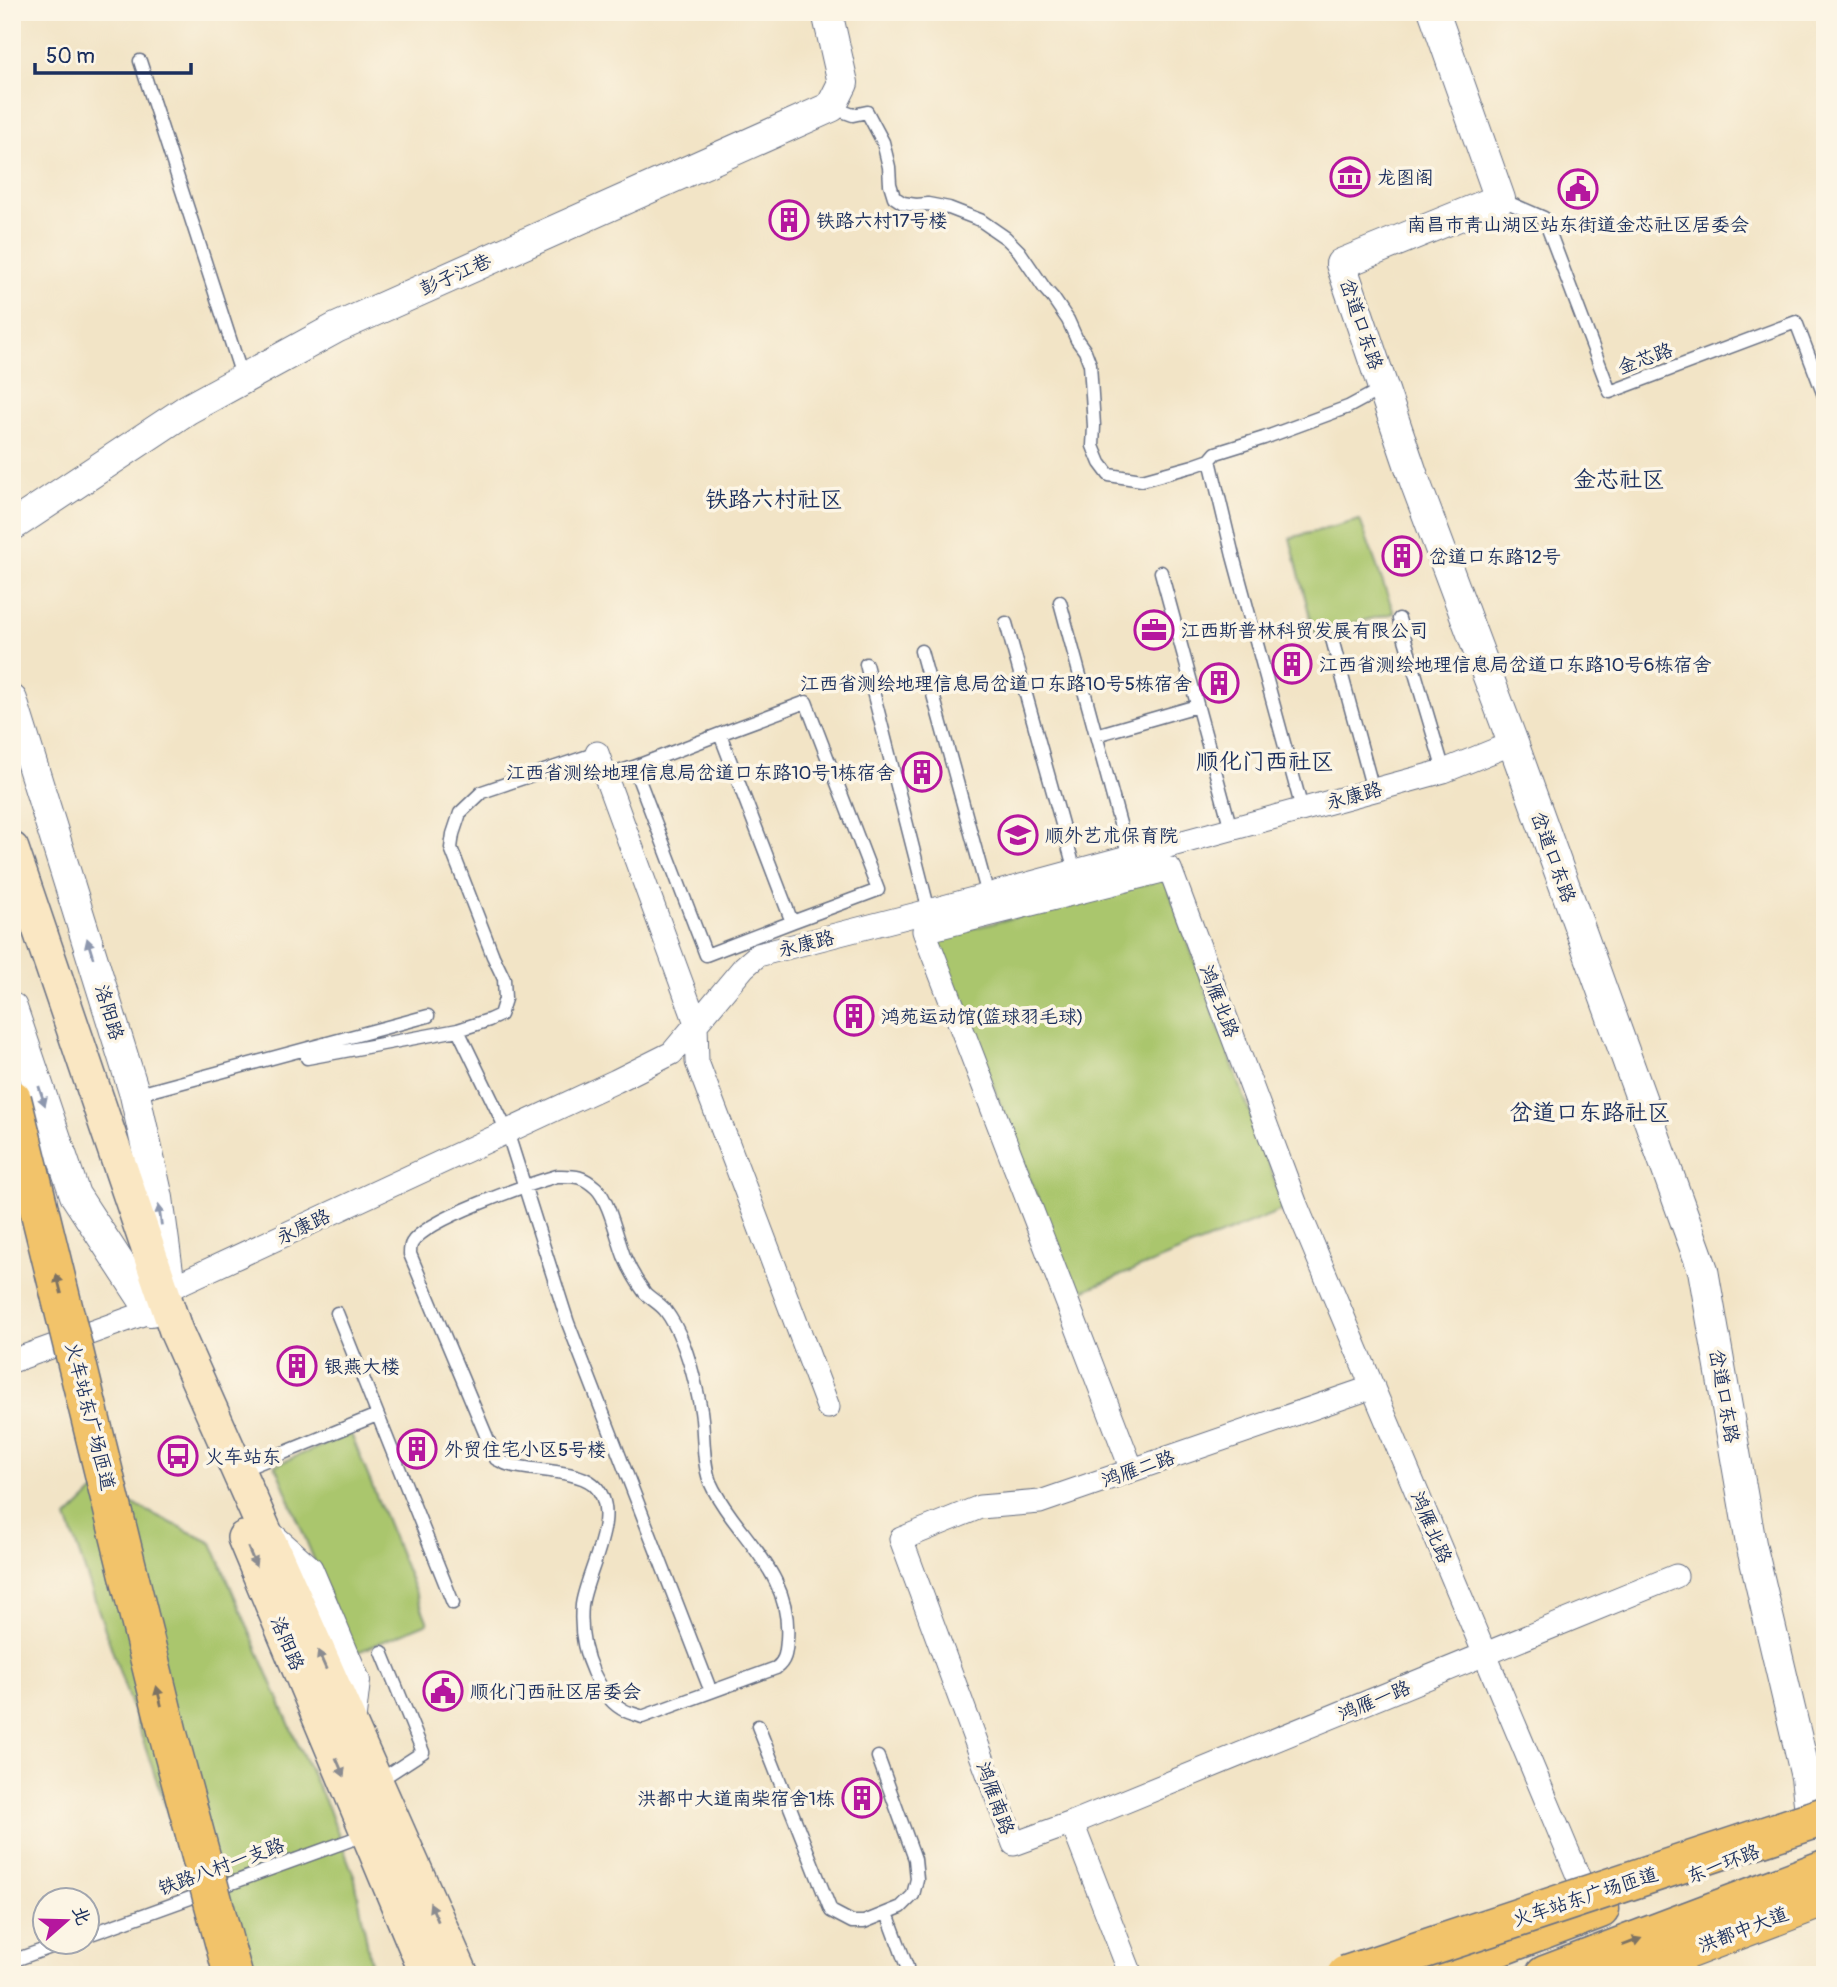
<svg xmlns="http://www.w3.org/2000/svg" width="1837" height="1987" viewBox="0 0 1837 1987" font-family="Pangolin,'LXGW WenKai TC',sans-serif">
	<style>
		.green { fill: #aac66d; stroke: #627a66; stroke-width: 2 }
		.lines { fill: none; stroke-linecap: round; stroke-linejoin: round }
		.service-casing { stroke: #666e82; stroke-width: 15 }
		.minor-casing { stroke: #666e82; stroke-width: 25 }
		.tertiary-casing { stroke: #666e82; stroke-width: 32 }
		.secondary-casing { stroke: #666e82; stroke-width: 36 }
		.primary-casing { stroke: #666e82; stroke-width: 39 }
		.trunk-casing { stroke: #666e82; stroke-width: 41 }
		.service { stroke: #fff; stroke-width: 12 }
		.minor { stroke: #fff; stroke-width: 23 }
		.tertiary { stroke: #fff; stroke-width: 30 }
		.secondary { stroke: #fae7c3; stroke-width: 33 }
		.primary { stroke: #f2c36a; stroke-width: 37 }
		.trunk { stroke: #f2c36a; stroke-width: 38 }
		.trunk-bridge-casing { stroke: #666e82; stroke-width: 41; stroke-linecap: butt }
		.trunk-bridge { stroke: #f2c36a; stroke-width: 38 }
		.oneway { fill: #8d97ae }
		.oneway2 { fill: #7c7263 }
		.oneway3 { fill: #8a8b90 }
		.labels { text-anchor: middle; stroke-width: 7; stroke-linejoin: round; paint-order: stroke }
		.poi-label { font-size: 19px; fill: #1b2f5e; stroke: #fcf5e5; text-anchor: start }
		.street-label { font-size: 19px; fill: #1b2f5e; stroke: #fcf5e5 }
		.quarter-label { font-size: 23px; fill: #1b2f5e; stroke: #fcf5e5 }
	</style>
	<rect width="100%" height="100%" fill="#fcf5e5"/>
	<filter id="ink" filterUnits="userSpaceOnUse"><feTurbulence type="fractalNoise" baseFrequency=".0143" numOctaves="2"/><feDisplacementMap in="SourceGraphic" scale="14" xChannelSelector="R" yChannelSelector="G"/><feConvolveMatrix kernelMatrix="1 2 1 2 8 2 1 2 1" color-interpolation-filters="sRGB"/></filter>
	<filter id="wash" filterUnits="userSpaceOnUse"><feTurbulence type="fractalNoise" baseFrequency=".00686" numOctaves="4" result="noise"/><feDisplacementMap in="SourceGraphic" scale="28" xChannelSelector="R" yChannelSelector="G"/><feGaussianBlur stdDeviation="1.57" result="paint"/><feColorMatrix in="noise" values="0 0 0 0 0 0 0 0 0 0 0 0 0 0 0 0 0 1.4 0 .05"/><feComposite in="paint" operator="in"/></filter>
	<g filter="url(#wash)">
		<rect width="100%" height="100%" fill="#f2e4c6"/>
		<path class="green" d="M 1360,520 L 1394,613 L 1314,633 L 1290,538 Z
			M 1165,879 L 1285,1209 L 1075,1294 L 935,938 Z
			M 351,1434 L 428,1623 L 353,1654 L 275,1465 Z
			M 99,1487 L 212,1543 L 299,1747 L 328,1807 L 355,1879 L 373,1975 L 223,1975 L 67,1518 Z"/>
	</g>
	<g filter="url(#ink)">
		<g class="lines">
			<g class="service-casing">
				<path id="service" d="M 140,61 L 243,379
					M 831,107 L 853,115 L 867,112 L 883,142 L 889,167 L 890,184 L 894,197 L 903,203 L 916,205 L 928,204 L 949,208 L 980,220 L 1006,238 L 1019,251 L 1045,289 L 1053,298 L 1068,320 L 1077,340 L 1085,351 L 1090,364 L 1094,426 L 1093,446 L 1100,463 L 1109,475 L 1142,480 L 1193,466 L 1210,460 L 1216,453 L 1264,438 L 1348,407 L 1374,393 L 1378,383
					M 1500,199 L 1544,218 L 1610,392 L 1796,322 L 1825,398
					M 1210,460 L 1233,556 L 1302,809
					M 1161,572 L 1231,829
					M 1060,602 L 1129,857
					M 1399,619 L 1444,771
					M 1006,623 L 1075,871
					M 1332,639 L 1373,790
					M 921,651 L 988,895
					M 866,664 L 929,911
					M 720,734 L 806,702 L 878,890 L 792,922
					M 1096,735 L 1197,706
					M 606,776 L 634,767 L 706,955 L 792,922 L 720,734 L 634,767
					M 458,1030 L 507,1131 L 568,1323 L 708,1684
					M 307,1058 L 458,1030 L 489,1020 L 500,1015 L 505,999 L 504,979 L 493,956 L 451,848 L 453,834 L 460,813 L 482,792 L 597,753
					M 135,1095 L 428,1016
					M 557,1176 C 575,1176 582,1175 596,1188 C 609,1200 617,1238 624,1256 C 629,1268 637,1282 645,1293 C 651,1299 659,1303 665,1310 C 681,1331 689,1358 695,1383 C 698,1395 701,1407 702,1419 C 704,1440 703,1463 710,1482 C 716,1496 724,1507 732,1518 C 761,1557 791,1588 787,1640 C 786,1651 786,1661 776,1668 L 642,1717 C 636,1714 627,1713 622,1709 C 608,1701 600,1686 593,1672 C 583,1650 580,1628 582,1605 C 586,1572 625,1511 593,1484 C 577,1470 532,1471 510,1465 C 505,1464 501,1461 496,1459 L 410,1254 C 410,1250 410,1246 412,1243 C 426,1219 529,1184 557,1176 Z
					M 337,1313 L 453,1603
					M 239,1471 L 377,1415
					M 758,1726 L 831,1911 L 852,1922 L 864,1922 L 901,1907 L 913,1895 L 917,1879 L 915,1859 L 878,1757
					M 377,1782 L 423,1752 L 382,1652
					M 887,1913 L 907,1967 L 906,1975
					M 88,1935 L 367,1834
					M 12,1961 L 68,1941"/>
			</g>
			<g class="minor-casing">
				<path id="minor" d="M 597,753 L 696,1023 L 697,1062 L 828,1407
					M 170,1288 L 616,1081 L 672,1053 L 744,967 L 758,955 L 929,911 L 1444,771 L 1513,743
					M 12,1361 L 151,1311
					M 1132,1470 L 924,931 L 1170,869 L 1296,1205 L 1589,1902
					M 1072,1823 L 1676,1576
					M 1131,1975 L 1072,1823 L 1014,1844 L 901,1539 L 980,1507 L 1040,1502 L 1373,1387"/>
			</g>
			<g class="tertiary-casing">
				<path id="tertiary" d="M 1434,12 L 1500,199 L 1341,264 L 1414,479 L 1513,743 L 1703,1270 L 1751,1544 L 1806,1777 L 1811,1820
					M 12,526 L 188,409 L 336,328 L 831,107 L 843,83 L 827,12
					M 12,700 L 135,1095 L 158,1198 L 170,1286
					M 12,1008 L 75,1195 L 151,1311
					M 266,1533 L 308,1570 L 355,1681 L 350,1724"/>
			</g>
			<g class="secondary-casing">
				<path id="secondary" d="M 12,849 L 176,1331 L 462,1975
					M 244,1538 L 427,1975"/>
			</g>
			<g class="primary-casing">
				<path id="primary" d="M 1622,1975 L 1825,1898"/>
			</g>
			<g class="trunk-casing">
				<path id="trunk" d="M 1424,1975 L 1600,1909
					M 1545,1975 L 1825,1869"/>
			</g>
			<use href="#service" class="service"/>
			<use href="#minor" class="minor"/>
			<use href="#tertiary" class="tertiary"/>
			<use href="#secondary" class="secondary"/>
			<use href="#primary" class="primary"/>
			<use href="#trunk" class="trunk"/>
			<g class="trunk-bridge-casing">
				<path id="trunk-bridge" d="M 12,1099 L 168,1734 L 233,1975
					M 1346,1975 L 1825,1816"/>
			</g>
			<use href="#trunk-bridge" class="trunk-bridge"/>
		</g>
		<defs><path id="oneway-solid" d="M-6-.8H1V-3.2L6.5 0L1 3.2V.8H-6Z" transform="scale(1.75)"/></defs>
		<g class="oneway">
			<use href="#oneway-solid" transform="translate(90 948) rotate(-107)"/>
			<use href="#oneway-solid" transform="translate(42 1096) rotate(72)"/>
			<use href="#oneway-solid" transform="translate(160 1215) rotate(-98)"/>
		</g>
		<g class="oneway2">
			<use href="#oneway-solid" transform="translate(59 1284) rotate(-104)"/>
			<use href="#oneway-solid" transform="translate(159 1696) rotate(-104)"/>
			<use href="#oneway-solid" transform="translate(1632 1942) rotate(-21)"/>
		</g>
		<g class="oneway3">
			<use href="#oneway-solid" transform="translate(252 1557) rotate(67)"/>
			<use href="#oneway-solid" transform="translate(322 1660) rotate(-114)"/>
			<use href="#oneway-solid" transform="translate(340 1767) rotate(67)"/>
			<use href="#oneway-solid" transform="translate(434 1912) rotate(-114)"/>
		</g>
	</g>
	<defs>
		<g id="museum-ring" transform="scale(2.0125)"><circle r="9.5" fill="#fcf5e5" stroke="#b5179e" stroke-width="1.5"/><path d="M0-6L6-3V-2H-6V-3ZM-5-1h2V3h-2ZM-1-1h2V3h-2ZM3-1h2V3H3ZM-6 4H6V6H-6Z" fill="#b5179e"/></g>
		<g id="civic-ring" transform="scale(2.0125)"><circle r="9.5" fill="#fcf5e5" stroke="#b5179e" stroke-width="1.5"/><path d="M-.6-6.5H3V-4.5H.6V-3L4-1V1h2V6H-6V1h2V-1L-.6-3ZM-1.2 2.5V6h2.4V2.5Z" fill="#b5179e"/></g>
		<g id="building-ring" transform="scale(2.0125)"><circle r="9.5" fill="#fcf5e5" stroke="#b5179e" stroke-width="1.5"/><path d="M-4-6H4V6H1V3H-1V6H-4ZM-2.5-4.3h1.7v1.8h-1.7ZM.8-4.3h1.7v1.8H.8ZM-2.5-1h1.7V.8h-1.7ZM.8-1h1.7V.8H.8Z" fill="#b5179e"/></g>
		<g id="office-ring" transform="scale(2.0125)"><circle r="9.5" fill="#fcf5e5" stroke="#b5179e" stroke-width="1.5"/><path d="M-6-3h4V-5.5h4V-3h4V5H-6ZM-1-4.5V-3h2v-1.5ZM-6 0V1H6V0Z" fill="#b5179e"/></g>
		<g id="school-ring" transform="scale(2.0125)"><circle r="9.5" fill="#fcf5e5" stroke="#b5179e" stroke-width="1.5"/><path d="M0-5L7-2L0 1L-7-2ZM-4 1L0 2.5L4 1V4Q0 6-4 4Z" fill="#b5179e"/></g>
		<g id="bus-ring" transform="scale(2.0125)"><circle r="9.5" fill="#fcf5e5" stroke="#b5179e" stroke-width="1.5"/><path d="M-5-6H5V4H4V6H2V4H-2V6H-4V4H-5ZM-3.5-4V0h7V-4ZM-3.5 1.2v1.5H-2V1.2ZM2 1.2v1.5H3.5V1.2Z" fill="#b5179e"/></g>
	</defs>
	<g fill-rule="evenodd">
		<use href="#museum-ring" x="1350" y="177"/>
		<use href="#civic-ring" x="1578" y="189"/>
		<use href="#building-ring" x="789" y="220"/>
		<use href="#building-ring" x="1402" y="556"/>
		<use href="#office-ring" x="1154" y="630"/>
		<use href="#building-ring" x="1292" y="664"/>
		<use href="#building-ring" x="1219" y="683"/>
		<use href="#building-ring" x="922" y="772"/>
		<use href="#school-ring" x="1018" y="835"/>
		<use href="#building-ring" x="854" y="1016"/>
		<use href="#building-ring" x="297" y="1366"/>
		<use href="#building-ring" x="417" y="1449"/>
		<use href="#bus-ring" x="178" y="1456"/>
		<use href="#civic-ring" x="443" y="1691"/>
		<use href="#building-ring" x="862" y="1798"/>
	</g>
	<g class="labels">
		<g class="poi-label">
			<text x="1377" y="184">龙图阁</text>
			<text x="816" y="227">铁路六村17号楼</text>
			<text x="1578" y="231" text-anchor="middle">南昌市青山湖区站东街道金芯社区居委会</text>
			<text x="1429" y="563">岔道口东路12号</text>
			<text x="1181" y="637">江西斯普林科贸发展有限公司</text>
			<text x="1319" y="671">江西省测绘地理信息局岔道口东路10号6栋宿舍</text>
			<text x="1192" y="690" text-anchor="end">江西省测绘地理信息局岔道口东路10号5栋宿舍</text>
			<text x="895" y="779" text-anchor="end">江西省测绘地理信息局岔道口东路10号1栋宿舍</text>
			<text x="1045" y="842">顺外艺术保育院</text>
			<text x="881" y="1023">鸿苑运动馆(篮球羽毛球)</text>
			<text x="324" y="1373">银燕大楼</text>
			<text x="444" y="1456">外贸住宅小区5号楼</text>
			<text x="205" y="1463">火车站东</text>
			<text x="470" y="1698">顺化门西社区居委会</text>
			<text x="835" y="1805" text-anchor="end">洪都中大道南柴宿舍1栋</text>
		</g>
		<g class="street-label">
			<text transform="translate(455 274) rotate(-24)" y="7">彭子江巷</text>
			<text transform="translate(1362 324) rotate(71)" y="7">岔道口东路</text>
			<text transform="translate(1645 358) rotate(-20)" y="7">金芯路</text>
			<text transform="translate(1354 795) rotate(-15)" y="7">永康路</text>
			<text transform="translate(1554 857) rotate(70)" y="7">岔道口东路</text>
			<text transform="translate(806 943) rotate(-14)" y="7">永康路</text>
			<text transform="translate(1220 1001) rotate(69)" y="7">鸿雁北路</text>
			<text transform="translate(110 1012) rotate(73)" y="7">洛阳路</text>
			<text transform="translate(303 1226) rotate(-25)" y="7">永康路</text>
			<text transform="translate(1725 1396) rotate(80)" y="7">岔道口东路</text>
			<text transform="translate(91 1416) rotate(76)" y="7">火车站东广场匝道</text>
			<text transform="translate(1138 1468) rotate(-19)" y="7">鸿雁二路</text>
			<text transform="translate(1432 1527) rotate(67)" y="7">鸿雁北路</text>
			<text transform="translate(288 1643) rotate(67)" y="7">洛阳路</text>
			<text transform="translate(1374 1700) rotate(-22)" y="7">鸿雁一路</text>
			<text transform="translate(996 1798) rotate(70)" y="7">鸿雁南路</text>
			<text transform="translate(1723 1863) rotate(-21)" y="7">东一环路</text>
			<text transform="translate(221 1866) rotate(-20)" y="7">铁路八村一支路</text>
			<text transform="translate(1585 1896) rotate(-18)" y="7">火车站东广场匝道</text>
			<text transform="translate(1743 1929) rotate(-21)" y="7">洪都中大道</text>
		</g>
		<g class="quarter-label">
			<text x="1619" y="487">金芯社区</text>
			<text x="774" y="507">铁路六村社区</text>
			<text x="1265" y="769">顺化门西社区</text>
			<text x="1590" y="1120">岔道口东路社区</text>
		</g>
	</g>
	<rect width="1837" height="1987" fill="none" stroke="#fcf5e5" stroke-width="42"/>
	<g transform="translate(66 1921) rotate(70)"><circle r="33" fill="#fcf5e5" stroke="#a2a6af" stroke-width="2"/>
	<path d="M0-5L12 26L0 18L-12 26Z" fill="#b5179e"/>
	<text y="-10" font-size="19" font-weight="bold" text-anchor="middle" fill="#1b2f5e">北</text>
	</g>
	<path d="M35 63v10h156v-10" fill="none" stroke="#1b2f5e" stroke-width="3.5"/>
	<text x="46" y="63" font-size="21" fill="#1b2f5e" stroke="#fcf5e5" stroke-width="5" paint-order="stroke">50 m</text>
</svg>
